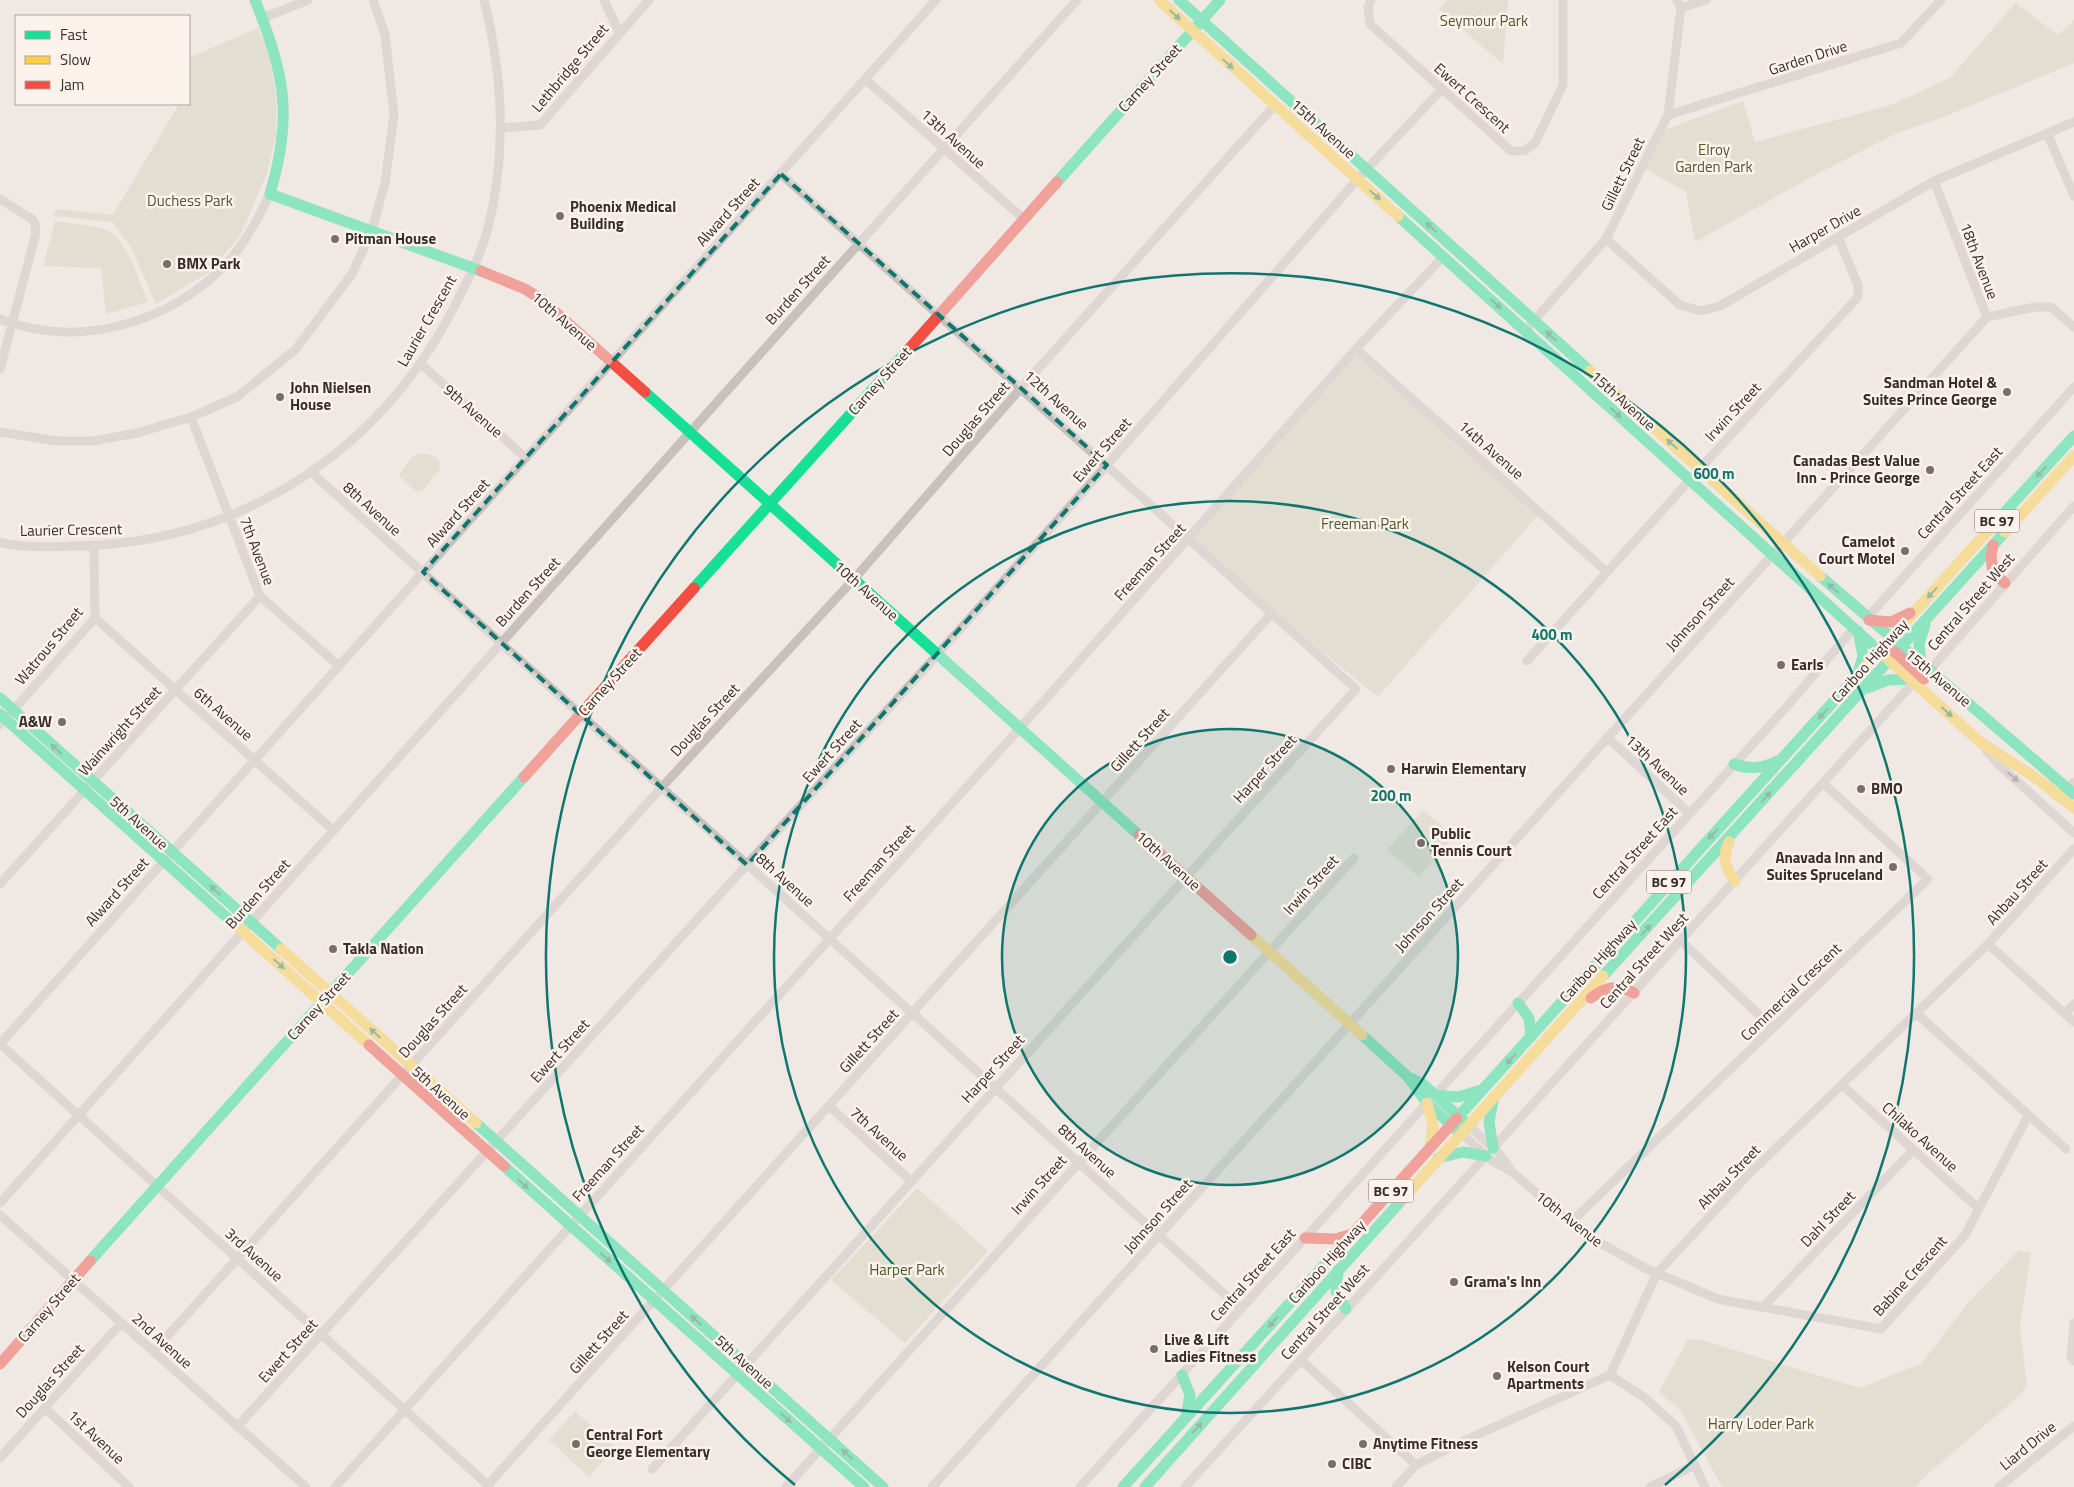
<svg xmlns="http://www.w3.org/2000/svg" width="2074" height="1487" viewBox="0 0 2074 1487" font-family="'Titillium Web',sans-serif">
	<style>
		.green { fill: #d3d4bc }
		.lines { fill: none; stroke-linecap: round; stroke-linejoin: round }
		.street { stroke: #c8c0bc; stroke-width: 9 }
		.fast { stroke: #16e098; stroke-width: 11 }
		.slow { stroke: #ffcf43; stroke-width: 11 }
		.jam { stroke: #f24e42; stroke-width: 11 }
		.oneway { fill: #288660 }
		.oneway2 { fill: #7a6f6b }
		.marked { fill: none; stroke: #0f766e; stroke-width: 4; stroke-dasharray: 10 6; stroke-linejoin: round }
		.ring { fill: none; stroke: #0f766e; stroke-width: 2.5 }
		.poi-dot { fill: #796e6a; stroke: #fbf2eb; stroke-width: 2 }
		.labels { text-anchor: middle; stroke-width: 5; stroke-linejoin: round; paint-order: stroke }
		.shield { fill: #fbf2eb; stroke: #746763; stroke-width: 1 }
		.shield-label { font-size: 14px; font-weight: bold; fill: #3a2c29 }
		.park-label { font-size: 15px; fill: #4e592c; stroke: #fbf2eb }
		.street-label { font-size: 15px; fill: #3a2c29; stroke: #fbf2eb }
		.poi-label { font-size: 15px; font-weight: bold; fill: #3a2c29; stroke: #fbf2eb; text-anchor: start }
		.centre { fill: #0f766e; stroke: #fbf2eb; stroke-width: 2.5 }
		.ring-label { font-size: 15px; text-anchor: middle; font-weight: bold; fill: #0f766e; stroke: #fbf2eb; stroke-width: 5; stroke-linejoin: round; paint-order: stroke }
	</style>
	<rect width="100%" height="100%" fill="#efe8e3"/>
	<path class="green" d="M 1447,0 L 1508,0 L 1503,64 L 1439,9 Z
		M 2015,3 L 2058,35 L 2074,20 L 2074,63 L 1946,116 L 1895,134 L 1813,176 L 1695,242 L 1686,192 L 1638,165 L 1653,134 L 1743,101 L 1755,142 L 1891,105 L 1950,78 Z
		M 258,28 L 269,55 L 276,96 L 276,136 L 267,173 L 240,236 L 208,273 L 156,304 L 133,251 L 113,222 L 54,216 L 56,209 L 113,215 L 179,104 L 189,104 L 189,58 Z
		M 55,221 C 66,223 101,226 109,231 C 128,242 139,282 148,302 L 106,314 L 101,268 L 43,266 Z
		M 1355,347 L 1541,512 L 1378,697 L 1273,612 L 1188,535 Z
		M 420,453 C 430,454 441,456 440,469 L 423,490 L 417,492 L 400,477 L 399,474 L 413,456 Z
		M 1423,810 L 1454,837 L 1419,877 L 1387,850 Z
		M 917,1188 L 988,1251 L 905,1343 L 831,1280 Z
		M 2018,1251 L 2031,1252 L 2020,1327 L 2027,1386 L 2019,1396 L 1930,1472 L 1915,1487 L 1722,1487 L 1683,1415 L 1677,1407 L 1659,1392 L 1688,1339 L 1701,1340 L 1860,1388 L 1922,1363 L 1967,1304 Z
		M 575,1411 L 615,1447 L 589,1477 L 549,1440 Z"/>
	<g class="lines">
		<path class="street" d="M 604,0 L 619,32
			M 1371,0 L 1368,8 L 1370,24 L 1511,151 L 1524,151 L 1535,143 L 1563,85 L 1563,0
			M 1681,8 L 1706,0
			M 263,18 L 308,0
			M 865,79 L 1024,219
			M 1668,115 L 1901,43 L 1941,0
			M 500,128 L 540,125 L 649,0
			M 2047,133 L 2074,196
			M 1934,181 L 1987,317
			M 0,199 L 32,219 L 35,224 L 36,233 L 0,369
			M 1606,239 L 1680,305 L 1701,311 L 1720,306 L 1934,181 L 2074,122
			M 1987,317 L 2035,307 L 2051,307 L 2074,327
			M 0,319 C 78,350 172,323 228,262 C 246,242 258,218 270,194
			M 1530,325 L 1606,239 L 1668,115 L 1681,8 L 1677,0
			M 1356,349 L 1607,572
			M 421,364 L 526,458
			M 191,417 L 260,596 L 339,666
			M 0,432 L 57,441 L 94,441 L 137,433 L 191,417 L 237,397 L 296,349 L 352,274 L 372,230 L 385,183 L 394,115 L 385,34 L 373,0
			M 311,472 L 1241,1309
			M 0,542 C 24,548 49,547 73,546 C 238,544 376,455 452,311 C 465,286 479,259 487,232 C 507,156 503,76 484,0
			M 95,618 L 333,830
			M 1867,618 L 2074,387
			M 1527,661 L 1705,463 L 1858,297 L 1858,285 L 1838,237
			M 1929,671 L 2074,506
			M 0,725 L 95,618 L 94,546
			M 1607,737 L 1689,813
			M 1986,750 L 1998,764 L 2074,833
			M 2064,793 L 2074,782
			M 0,884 L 260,596
			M 1681,941 L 1773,1028
			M 1988,944 L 2074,1022
			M 1916,1013 L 2066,1149
			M 2065,1014 L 2074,1004
			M 1842,1085 L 1979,1209
			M 1435,1095 L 1789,704 L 1854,628
			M 829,1106 L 911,1181
			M 1468,1125 L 1499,1153 L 1511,1170
			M 1461,1133 L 1491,1160 L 1512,1172 L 1584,1234 L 1645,1268 L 1718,1299 L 1881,1329 L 1965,1235 L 2028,1116
			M 1493,1148 L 1914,682
			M 0,1203 L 1077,0
			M 0,1215 L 306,1487
			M 1570,1223 L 1928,879 L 1823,783
			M 1763,1307 L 1913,1150
			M 2074,1323 L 2071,1357 L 2074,1361
			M 153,1352 L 661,788 L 854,579 L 1021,388 L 1275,105
			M 1301,1360 L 1416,1465
			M 1610,1375 L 1645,1398 L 1676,1426 L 1705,1487
			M 45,1408 L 129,1487
			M 237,1427 L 937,655 L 1107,465 L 1363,173 L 1442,89
			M 0,1458 L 121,1323
			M 652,1469 L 1356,689 L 781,174
			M 335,1487 L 1020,728 L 1356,349 L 1443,257
			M 486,1487 L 1272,613
			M 490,1487 L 0,1044 L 936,0
			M 786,1487 L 1354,858
			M 932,1487 L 1987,317
			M 1080,1487 L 1427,1103
			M 1185,1487 L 1486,1156
			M 1396,1487 L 1416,1465 L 1461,1442 L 1610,1375 L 1657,1273 L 1748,1175 L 1988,944 L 2074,849
			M 1650,1487 L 1695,1465
			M 1999,1487 L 2074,1426"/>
		<path class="fast" d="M 255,0 C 285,75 293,116 270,194 L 481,271
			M 1179,0 L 1590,371
			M 1057,182 L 1220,0
			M 1398,216 L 1879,651
			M 645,392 L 1139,835
			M 1996,522 L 2074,436
			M 1820,576 L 2074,794
			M 694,588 L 909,349
			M 1858,631 L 1863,656 L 1858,673
			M 1921,664 L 1919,644 L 1925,625
			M 1867,688 L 1888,680 L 1911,679
			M 0,698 L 281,949
			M 0,714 L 233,923
			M 1734,764 C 1750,770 1763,768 1778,761
			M 1603,976 L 2005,532
			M 1518,1003 L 1529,1018 L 1531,1037
			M 1362,1035 L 1408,1077 L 1427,1103 L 1458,1131
			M 1408,1077 L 1423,1084 L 1464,1121
			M 1435,1095 L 1458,1097 L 1481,1090
			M 1457,1118 L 1862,670
			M 476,1123 L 883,1487
			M 1493,1148 L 1489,1122 L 1494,1097
			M 1438,1158 L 1463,1152 L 1486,1156
			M 504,1166 L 864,1487
			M 90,1261 L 524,777
			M 1338,1270 L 1336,1291 L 1346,1309
			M 1182,1375 L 1190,1395 L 1186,1417
			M 1123,1487 L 1338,1250
			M 1145,1487 L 1408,1193"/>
		<path class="slow" d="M 1159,0 L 1398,216
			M 1590,371 L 1820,576
			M 2005,532 L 2074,456
			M 1879,651 L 1980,742 L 2036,778 L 2074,808
			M 1862,670 L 1996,522
			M 1729,842 C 1722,857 1725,868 1735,881
			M 233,923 L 369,1045
			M 1251,935 L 1362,1035
			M 281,949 L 476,1123
			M 1427,1103 L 1433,1125 L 1430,1147
			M 1408,1193 L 1603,976"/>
		<path class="jam" d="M 481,271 L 525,289 L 541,299 L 645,392
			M 909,349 L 1057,182
			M 1993,545 L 1991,556 L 1993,573 L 2005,583
			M 1869,620 L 1891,622 L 1910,613
			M 1889,649 L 1896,653 L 1924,679
			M 524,777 L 694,588
			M 1139,835 L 1251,935
			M 1591,998 C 1605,987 1618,984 1634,993
			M 369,1045 L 504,1166
			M 1305,1238 L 1336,1239 L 1352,1234
			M 1338,1250 L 1457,1118
			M 0,1364 L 90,1261"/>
	</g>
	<defs><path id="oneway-solid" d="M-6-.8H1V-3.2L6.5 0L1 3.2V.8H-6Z" transform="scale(1.25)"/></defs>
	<g class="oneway">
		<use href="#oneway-solid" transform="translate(1175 15) rotate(42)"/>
		<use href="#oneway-solid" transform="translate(1228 64) rotate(43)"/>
		<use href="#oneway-solid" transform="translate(1375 195) rotate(42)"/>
		<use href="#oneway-solid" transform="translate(1431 227) rotate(-138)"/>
		<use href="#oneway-solid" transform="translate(1496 304) rotate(42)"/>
		<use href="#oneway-solid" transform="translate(1551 336) rotate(-138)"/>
		<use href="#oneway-solid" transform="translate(1616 413) rotate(42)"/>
		<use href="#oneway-solid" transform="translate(1672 444) rotate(-138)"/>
		<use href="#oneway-solid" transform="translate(2041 472) rotate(132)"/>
		<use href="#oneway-solid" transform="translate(1833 588) rotate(-139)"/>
		<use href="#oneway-solid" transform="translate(1932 593) rotate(132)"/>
		<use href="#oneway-solid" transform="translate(1947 712) rotate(42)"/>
		<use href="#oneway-solid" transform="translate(1823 714) rotate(132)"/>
		<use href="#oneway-solid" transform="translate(56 749) rotate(-138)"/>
		<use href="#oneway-solid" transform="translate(1766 797) rotate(-48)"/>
		<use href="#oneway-solid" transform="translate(1713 834) rotate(133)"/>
		<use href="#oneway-solid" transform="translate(215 890) rotate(-139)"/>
		<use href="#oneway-solid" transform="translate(1646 930) rotate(-47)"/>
		<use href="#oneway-solid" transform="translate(279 964) rotate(42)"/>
		<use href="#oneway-solid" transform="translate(375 1033) rotate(-138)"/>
		<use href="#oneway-solid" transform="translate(1511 1059) rotate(132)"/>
		<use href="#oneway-solid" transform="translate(523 1184) rotate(42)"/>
		<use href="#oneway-solid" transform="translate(606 1258) rotate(42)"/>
		<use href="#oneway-solid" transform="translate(696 1320) rotate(-138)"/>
		<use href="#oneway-solid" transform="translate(1273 1322) rotate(132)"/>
		<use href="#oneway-solid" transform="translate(786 1418) rotate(42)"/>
		<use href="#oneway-solid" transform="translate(1197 1428) rotate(-48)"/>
		<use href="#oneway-solid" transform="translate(847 1454) rotate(-138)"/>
	</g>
	<use class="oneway2" href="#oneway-solid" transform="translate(2013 777) rotate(42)"/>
	<path d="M0 0H2074V1487H0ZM 781,174 L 1107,465 L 747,865 L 423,572 Z" fill="#efe8e3" fill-opacity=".55" fill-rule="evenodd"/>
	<path class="marked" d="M 781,174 L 1107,465 L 747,865 L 423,572 Z"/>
	<circle cx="1230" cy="957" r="228" fill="#0f766e" fill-opacity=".12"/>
	<g class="ring">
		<circle cx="1230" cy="957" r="228"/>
		<circle cx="1230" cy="957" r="456"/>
		<path d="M795 1485A684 684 0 1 1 1665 1485"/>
	</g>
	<g class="poi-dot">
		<circle cx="560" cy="216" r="5"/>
		<circle cx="335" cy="239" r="5"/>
		<circle cx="167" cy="264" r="5"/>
		<circle cx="2007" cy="392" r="5"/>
		<circle cx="280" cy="397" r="5"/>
		<circle cx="1930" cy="470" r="5"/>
		<circle cx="1905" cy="551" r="5"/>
		<circle cx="1781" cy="665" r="5"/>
		<circle cx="62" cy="722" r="5"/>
		<circle cx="1391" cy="769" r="5"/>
		<circle cx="1861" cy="789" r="5"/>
		<circle cx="1421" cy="843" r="5"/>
		<circle cx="1893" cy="867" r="5"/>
		<circle cx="333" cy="949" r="5"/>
		<circle cx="1454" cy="1282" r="5"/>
		<circle cx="1154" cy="1349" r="5"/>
		<circle cx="1497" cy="1376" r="5"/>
		<circle cx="576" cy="1444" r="5"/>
		<circle cx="1363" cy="1444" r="5"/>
		<circle cx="1332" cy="1464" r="5"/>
	</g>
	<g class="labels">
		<g class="shield">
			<rect x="1974.5" y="509.5" width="45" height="23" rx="4"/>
			<rect x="1646.5" y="870.5" width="45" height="23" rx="4"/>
			<rect x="1368.5" y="1179.5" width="45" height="23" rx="4"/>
		</g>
		<g class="shield-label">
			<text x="1997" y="526">BC 97</text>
			<text x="1669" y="887">BC 97</text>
			<text x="1391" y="1196">BC 97</text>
		</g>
		<g class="park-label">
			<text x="1484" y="26">Seymour Park</text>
			<text x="1714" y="155">Elroy<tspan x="1714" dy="17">Garden Park</tspan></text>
			<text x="190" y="206">Duchess Park</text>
			<text x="1365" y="529">Freeman Park</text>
			<text x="907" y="1275">Harper Park</text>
			<text x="1761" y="1429">Harry Loder Park</text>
		</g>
		<g class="street-label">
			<text transform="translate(1808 58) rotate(-18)" y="5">Garden Drive</text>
			<text transform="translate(570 68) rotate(-50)" y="5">Lethbridge Street</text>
			<text transform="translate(1150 78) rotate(-48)" y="5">Carney Street</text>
			<text transform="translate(1472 98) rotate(42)" y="5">Ewert Crescent</text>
			<text transform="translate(1323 129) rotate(42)" y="5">15th Avenue</text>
			<text transform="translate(953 139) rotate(42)" y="5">13th Avenue</text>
			<text transform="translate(1623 174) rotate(-64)" y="5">Gillett Street</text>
			<text transform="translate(728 212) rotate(-48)" y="5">Alward Street</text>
			<text transform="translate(1825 229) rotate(-30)" y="5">Harper Drive</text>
			<text transform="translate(1979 261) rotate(69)" y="5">18th Avenue</text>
			<text transform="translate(798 290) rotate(-48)" y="5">Burden Street</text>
			<text transform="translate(427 321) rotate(-60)" y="5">Laurier Crescent</text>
			<text transform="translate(564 321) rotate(41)" y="5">10th Avenue</text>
			<text transform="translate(880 381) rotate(-48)" y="5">Carney Street</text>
			<text transform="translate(1056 400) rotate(42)" y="5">12th Avenue</text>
			<text transform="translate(1623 401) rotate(42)" y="5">15th Avenue</text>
			<text transform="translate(473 411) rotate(41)" y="5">9th Avenue</text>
			<text transform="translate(1733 412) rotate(-47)" y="5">Irwin Street</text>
			<text transform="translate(976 419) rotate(-49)" y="5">Douglas Street</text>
			<text transform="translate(1102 450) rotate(-49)" y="5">Ewert Street</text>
			<text transform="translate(1491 450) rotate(41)" y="5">14th Avenue</text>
			<text transform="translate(1960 493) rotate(-48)" y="5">Central Street East</text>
			<text transform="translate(372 509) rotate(42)" y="5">8th Avenue</text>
			<text transform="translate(458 513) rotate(-48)" y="5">Alward Street</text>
			<text transform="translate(71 530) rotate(-1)" y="5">Laurier Crescent</text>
			<text transform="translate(257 551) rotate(69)" y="5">7th Avenue</text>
			<text transform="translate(1150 562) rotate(-48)" y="5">Freeman Street</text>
			<text transform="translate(866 591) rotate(42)" y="5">10th Avenue</text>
			<text transform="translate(528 592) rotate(-48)" y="5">Burden Street</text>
			<text transform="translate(1971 602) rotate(-49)" y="5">Central Street West</text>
			<text transform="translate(1700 614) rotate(-48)" y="5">Johnson Street</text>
			<text transform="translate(49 646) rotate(-50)" y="5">Watrous Street</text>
			<text transform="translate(1870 661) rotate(-48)" y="5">Cariboo Highway</text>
			<text transform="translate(1938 678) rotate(40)" y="5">15th Avenue</text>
			<text transform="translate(610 682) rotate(-48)" y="5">Carney Street</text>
			<text transform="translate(223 714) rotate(41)" y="5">6th Avenue</text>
			<text transform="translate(705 720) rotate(-47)" y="5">Douglas Street</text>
			<text transform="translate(120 731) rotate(-48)" y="5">Wainwright Street</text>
			<text transform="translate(1140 740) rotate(-48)" y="5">Gillett Street</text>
			<text transform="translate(832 751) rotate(-48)" y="5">Ewert Street</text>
			<text transform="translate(1657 765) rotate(43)" y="5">13th Avenue</text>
			<text transform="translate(1265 769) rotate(-48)" y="5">Harper Street</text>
			<text transform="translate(139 823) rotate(42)" y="5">5th Avenue</text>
			<text transform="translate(1635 853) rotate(-48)" y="5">Central Street East</text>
			<text transform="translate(1168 861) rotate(42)" y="5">10th Avenue</text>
			<text transform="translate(879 863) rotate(-48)" y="5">Freeman Street</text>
			<text transform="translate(785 880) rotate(42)" y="5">8th Avenue</text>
			<text transform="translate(1311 885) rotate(-48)" y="5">Irwin Street</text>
			<text transform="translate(117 892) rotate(-48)" y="5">Alward Street</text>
			<text transform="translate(2017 892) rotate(-48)" y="5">Ahbau Street</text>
			<text transform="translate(258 894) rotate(-48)" y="5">Burden Street</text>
			<text transform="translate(1429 915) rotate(-48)" y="5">Johnson Street</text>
			<text transform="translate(1598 961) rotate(-48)" y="5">Cariboo Highway</text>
			<text transform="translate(1644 961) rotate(-48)" y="5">Central Street West</text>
			<text transform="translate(1791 992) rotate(-44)" y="5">Commercial Crescent</text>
			<text transform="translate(319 1006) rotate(-48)" y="5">Carney Street</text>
			<text transform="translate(433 1021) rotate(-48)" y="5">Douglas Street</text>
			<text transform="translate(869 1041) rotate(-48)" y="5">Gillett Street</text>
			<text transform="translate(560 1051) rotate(-48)" y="5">Ewert Street</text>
			<text transform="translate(993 1069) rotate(-48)" y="5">Harper Street</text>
			<text transform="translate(441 1093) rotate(42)" y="5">5th Avenue</text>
			<text transform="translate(879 1134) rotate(42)" y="5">7th Avenue</text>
			<text transform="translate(1920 1137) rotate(42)" y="5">Chilako Avenue</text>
			<text transform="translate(1087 1151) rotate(42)" y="5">8th Avenue</text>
			<text transform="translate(608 1163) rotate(-48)" y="5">Freeman Street</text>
			<text transform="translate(1729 1177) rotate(-46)" y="5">Ahbau Street</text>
			<text transform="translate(1039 1185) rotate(-48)" y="5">Irwin Street</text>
			<text transform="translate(1158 1216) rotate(-48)" y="5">Johnson Street</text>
			<text transform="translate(1569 1219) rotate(38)" y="5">10th Avenue</text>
			<text transform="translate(1828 1219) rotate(-46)" y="5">Dahl Street</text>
			<text transform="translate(254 1255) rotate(42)" y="5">3rd Avenue</text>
			<text transform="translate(1327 1262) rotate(-48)" y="5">Cariboo Highway</text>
			<text transform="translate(1253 1275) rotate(-48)" y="5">Central Street East</text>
			<text transform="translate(1910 1276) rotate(-48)" y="5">Babine Crescent</text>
			<text transform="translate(49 1308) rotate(-49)" y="5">Carney Street</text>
			<text transform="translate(1325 1312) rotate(-48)" y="5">Central Street West</text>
			<text transform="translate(162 1341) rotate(42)" y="5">2nd Avenue</text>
			<text transform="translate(599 1342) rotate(-48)" y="5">Gillett Street</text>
			<text transform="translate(288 1351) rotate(-48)" y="5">Ewert Street</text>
			<text transform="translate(744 1362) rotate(42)" y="5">5th Avenue</text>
			<text transform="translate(50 1381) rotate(-48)" y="5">Douglas Street</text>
			<text transform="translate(96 1437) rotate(43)" y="5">1st Avenue</text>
			<text transform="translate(2028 1446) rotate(-39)" y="5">Liard Drive</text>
		</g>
		<g class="poi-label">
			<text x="570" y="212">Phoenix Medical<tspan x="570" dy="17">Building</tspan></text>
			<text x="345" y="244">Pitman House</text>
			<text x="177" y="269">BMX Park</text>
			<text x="1997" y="388" text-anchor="end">Sandman Hotel &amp;<tspan x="1997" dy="17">Suites Prince George</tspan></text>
			<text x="290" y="393">John Nielsen<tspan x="290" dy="17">House</tspan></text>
			<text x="1920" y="466" text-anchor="end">Canadas Best Value<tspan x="1920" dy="17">Inn - Prince George</tspan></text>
			<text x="1895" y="547" text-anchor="end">Camelot<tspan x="1895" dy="17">Court Motel</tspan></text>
			<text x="1791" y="670">Earls</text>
			<text x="52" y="727" text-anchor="end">A&amp;W</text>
			<text x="1401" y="774">Harwin Elementary</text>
			<text x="1871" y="794">BMO</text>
			<text x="1431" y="839">Public<tspan x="1431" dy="17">Tennis Court</tspan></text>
			<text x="1883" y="863" text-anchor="end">Anavada Inn and<tspan x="1883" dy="17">Suites Spruceland</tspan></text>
			<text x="343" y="954">Takla Nation</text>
			<text x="1464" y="1287">Grama's Inn</text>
			<text x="1164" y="1345">Live &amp; Lift<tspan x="1164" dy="17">Ladies Fitness</tspan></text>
			<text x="1507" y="1372">Kelson Court<tspan x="1507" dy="17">Apartments</tspan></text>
			<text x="586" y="1440">Central Fort<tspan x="586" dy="17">George Elementary</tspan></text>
			<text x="1373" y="1449">Anytime Fitness</text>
			<text x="1342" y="1469">CIBC</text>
		</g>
	</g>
	<circle cx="1230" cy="957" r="8" class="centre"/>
	<g class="ring-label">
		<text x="1714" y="479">600 m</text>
		<text x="1552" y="640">400 m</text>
		<text x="1391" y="801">200 m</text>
	</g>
	<rect x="15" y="15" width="175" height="90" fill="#fbf2eb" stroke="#aea39d"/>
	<rect x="25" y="31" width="25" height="8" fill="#16e098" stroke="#aea39d"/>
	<text x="60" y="40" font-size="15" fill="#3a2c29">Fast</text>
	<rect x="25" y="56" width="25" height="8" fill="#ffcf43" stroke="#aea39d"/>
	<text x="60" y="65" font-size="15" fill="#3a2c29">Slow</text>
	<rect x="25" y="81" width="25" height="8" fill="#f24e42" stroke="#aea39d"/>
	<text x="60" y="90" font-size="15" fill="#3a2c29">Jam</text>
</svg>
